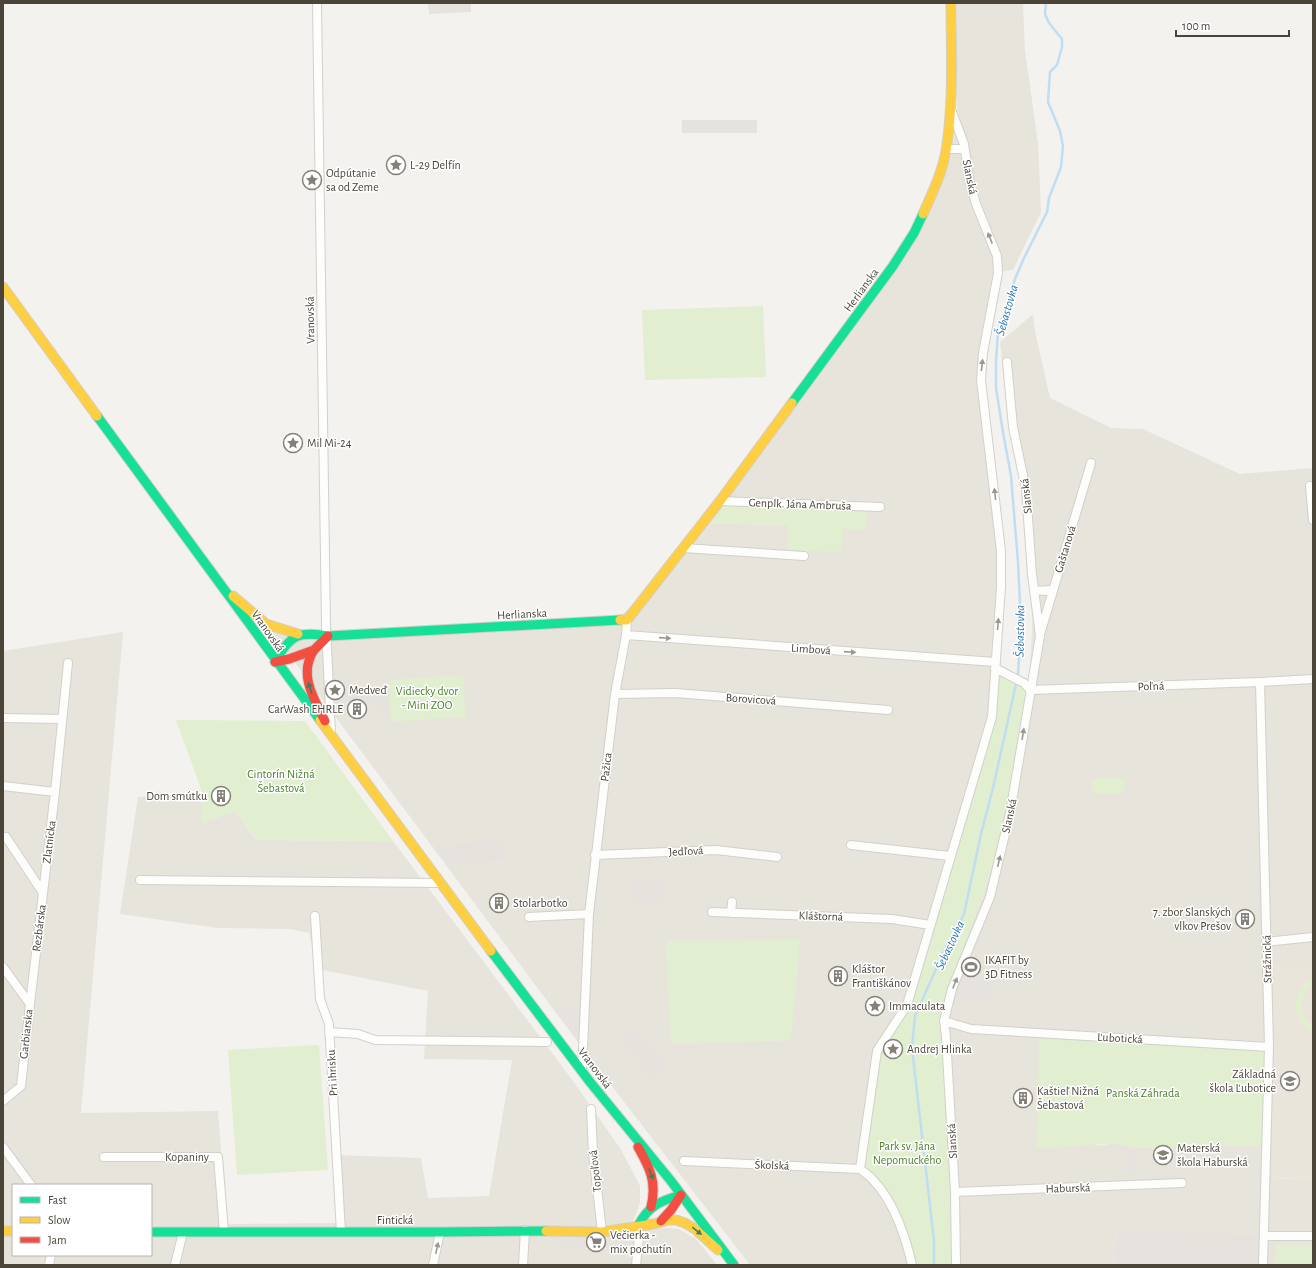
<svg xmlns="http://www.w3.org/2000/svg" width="1316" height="1268" viewBox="0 0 1316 1268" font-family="'Alegreya Sans',sans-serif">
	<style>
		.residential { fill: #e7e4dc; fill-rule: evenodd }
		.industrial { fill: #e6e2de }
		.education { fill: #eae5da }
		.green { fill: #e1eecf }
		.parking { fill: #e6e3df }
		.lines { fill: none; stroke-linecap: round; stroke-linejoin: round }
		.stream { stroke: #c0ddf1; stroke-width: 2.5 }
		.street-casing { stroke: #d2d0cb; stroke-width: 10 }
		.fast-casing { stroke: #d3cfc5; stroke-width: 11 }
		.slow-casing { stroke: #d3cfc5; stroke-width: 11 }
		.jam-casing { stroke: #d3cfc5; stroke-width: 11 }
		.street { stroke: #fdfdfc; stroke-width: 8 }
		.fast { stroke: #16e098; stroke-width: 9 }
		.slow { stroke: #ffcf43; stroke-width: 9 }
		.jam { stroke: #f24e42; stroke-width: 9 }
		.oneway { fill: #9b9791 }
		.oneway2 { fill: #36825f }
		.labels { text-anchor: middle; stroke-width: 3; stroke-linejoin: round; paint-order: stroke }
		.poi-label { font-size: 12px; fill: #4b4439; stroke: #fff; text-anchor: start }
		.street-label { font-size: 12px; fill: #4b4439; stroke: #fff }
		.park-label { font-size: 12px; fill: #4a7f2a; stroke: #fff }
		.water-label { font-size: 13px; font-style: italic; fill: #2e7ab2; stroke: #fff }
	</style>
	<rect width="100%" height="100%" fill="#f4f2ee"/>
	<path class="residential" d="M 957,3 L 1023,3 L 1025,50 L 1038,143 L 1041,212 L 1013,270 L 997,272 L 979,378 L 1001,568 L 995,670 L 981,753 L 876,1186 L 903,1234 L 908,1265 L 750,1265 L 577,1041 L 264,621 L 297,634 L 620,616 L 640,600 L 698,523 L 788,525 L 843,529 L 713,504 L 926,217 L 951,157 L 957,117 ZM 670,1017 L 791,1040 L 671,1043 Z
		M 1033,314 L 1035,331 L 1050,398 L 1111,428 L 1143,429 L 1240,474 L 1313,468 L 1313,965 L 1267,965 L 1269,1047 L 1094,1146 L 1118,1143 L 1135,1148 L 1265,1145 L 1274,1178 L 1313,1180 L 1313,1265 L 1260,1265 L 1117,1229 L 1114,1265 L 953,1265 L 943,1018 L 1003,831 L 1029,688 L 1033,608 L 1021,485 L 1011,441 L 1000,342 Z
		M 123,632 L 81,1113 L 218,1111 L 227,1224 L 339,1223 L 335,1155 L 421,1158 L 428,1198 L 489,1196 L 512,1060 L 424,1059 L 428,991 L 318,969 L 309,933 L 289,929 L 217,928 L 120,914 L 138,797 L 202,793 L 202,823 L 236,811 L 254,837 L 261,840 L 393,841 L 573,1081 L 620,1148 L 640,1186 L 640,1203 L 633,1221 L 634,1225 L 679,1229 L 696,1239 L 717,1265 L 3,1265 L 3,651 ZM 13,1185 L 151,1185 L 151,1255 L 13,1255 Z"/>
	<path class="industrial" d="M 1117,1229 L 1260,1237 L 1260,1265 L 1114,1265 Z"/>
	<path class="education" d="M 1267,965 L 1313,965 L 1313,1180 L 1264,1177 Z"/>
	<path class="green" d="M 763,306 L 766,377 L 645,380 L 642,310 Z
		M 713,504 L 867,511 L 866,530 L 843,529 L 841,552 L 787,550 L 788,525 L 698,523 Z
		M 995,670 L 1029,688 L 1003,831 L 943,1018 L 952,1150 L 953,1265 L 908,1265 L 903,1234 L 890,1205 L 858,1167 L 883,1040 L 907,1004 L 981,753 Z
		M 463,675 L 466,717 L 391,722 L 389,680 Z
		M 176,720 L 305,721 L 393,841 L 261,840 L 255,837 L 236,811 L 202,823 L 201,789 Z
		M 1124,778 L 1124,793 L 1093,794 L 1092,779 Z
		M 800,940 L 791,1040 L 671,1043 L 666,941 Z
		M 1313,979 L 1313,986 C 1302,992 1298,1008 1305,1019 C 1307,1021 1311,1023 1313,1025 L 1313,1031 L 1301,1023 L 1295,1004 L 1302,985 Z
		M 1039,1032 L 1269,1047 L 1265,1145 L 1135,1148 L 1118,1143 L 1037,1149 Z
		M 319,1045 L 328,1170 L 237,1175 L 228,1050 Z
		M 1276,1245 L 1313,1245 L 1313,1265 L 1273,1265 L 1274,1258 L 1275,1258 Z"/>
	<path class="parking" d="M 428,3 L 471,3 L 471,12 L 429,14 Z
		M 682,120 L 757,120 L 757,133 L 682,133 Z
		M 388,692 L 390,720 L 384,721 L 382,693 Z
		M 337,694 L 379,694 L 380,712 L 374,712 L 373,704 L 337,705 Z
		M 504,841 L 505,859 L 446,864 L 433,846 Z
		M 358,875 L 404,875 L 403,883 L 358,882 Z
		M 633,881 L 666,881 L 665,904 L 632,904 Z
		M 964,972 L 985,976 L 986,983 L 994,985 L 993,990 L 991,990 L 990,994 L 992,994 L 990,1003 L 955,994 Z
		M 553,1007 L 580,1007 L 580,1043 Z
		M 635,1029 L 666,1067 L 652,1078 L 621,1039 Z
		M 1125,1155 L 1136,1155 L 1137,1174 L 1127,1174 Z
		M 1180,1174 L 1181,1181 L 1147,1182 L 1146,1175 Z
		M 1118,1236 L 1132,1237 L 1131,1265 L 1116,1265 Z
		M 591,1237 L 591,1247 L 559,1247 L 558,1238 Z"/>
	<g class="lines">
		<path class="stream" d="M 934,1265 L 934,1241 L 912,1048 L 915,1016 L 945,949 L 964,914 L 981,834 L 993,788 L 1018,675 L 1021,625 L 1018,562 L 1011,476 L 1003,432 L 996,388 L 996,361 L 998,332 L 1015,279 L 1024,258 L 1047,212 L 1049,198 L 1061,167 L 1063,146 L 1060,131 L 1048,102 L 1050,72 L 1057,65 L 1062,47 L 1062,39 L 1049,23 L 1045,14 L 1046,3"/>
		<g class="street-casing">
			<path id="street" d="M 317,3 L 326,626 L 331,734
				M 946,149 L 964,149
				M 1310,486 L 1313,520
				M 720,501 L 880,507
				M 683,548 L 804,556
				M 1034,591 L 1053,590
				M 1041,631 L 1091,463
				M 626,635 L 995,662
				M 995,668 L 1024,683 L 1030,690 L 1260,682 L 1313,679
				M 1260,682 L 1269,1047 L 1263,1265
				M 615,694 L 675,693 L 888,710
				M 3,718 L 62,719
				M 3,786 L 55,792 L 43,893
				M 55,792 L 68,663
				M 6,837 L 43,893 L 30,1004
				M 851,845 L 950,856
				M 595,855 L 716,850 L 777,857
				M 140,880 L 441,883
				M 712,912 L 892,919 L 930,925
				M 731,913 L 732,902
				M 315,916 L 320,999 L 329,1024 L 341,1232
				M 529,917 L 589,914
				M 1266,942 L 1313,937
				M 3,967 L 30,1004 L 21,1086 L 3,1101
				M 944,1021 L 971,1029 L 1269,1047
				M 329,1032 L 358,1034 L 375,1040 L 547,1042
				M 582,1071 L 589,914 L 615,694 L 626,635 L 627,620
				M 591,1109 L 593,1153 L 602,1232
				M 3,1147 L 31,1185
				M 104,1157 L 218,1157 L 224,1232
				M 684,1161 L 860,1169
				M 955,1192 L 1182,1183
				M 1264,1236 L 1313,1236
				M 49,1265 L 51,1255
				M 175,1265 L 183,1232
				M 433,1265 L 440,1232
				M 523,1265 L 525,1230
				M 636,1265 L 639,1237 L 638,1226
				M 912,1265 C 906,1238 894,1202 874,1181 C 870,1176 865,1173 860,1169 L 877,1051 L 907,1005 L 992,717 L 1001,587 L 1001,551 L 981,380 L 983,353 L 998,273 L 997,256 L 976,204 L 970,183 L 964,144 L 952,112
				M 956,1265 L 955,1192 L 946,1037 L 944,1021 L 952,989 L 990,897 L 1010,813 L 1040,636 L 1032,574 L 1026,490 L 1013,427 L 1007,362"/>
		</g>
		<g class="fast-casing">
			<path id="fast" d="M 792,403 L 893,266 L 914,233 L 923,214
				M 97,416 L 320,720
				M 275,662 C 290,635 298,631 328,636 L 620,620
				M 491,951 L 590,1082 L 671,1181 L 734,1265
				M 638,1226 C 648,1206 660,1201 681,1195
				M 151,1232 L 440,1232 L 546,1231"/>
		</g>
		<g class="slow-casing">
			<path id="slow" d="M 923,214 C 932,194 942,173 946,151 C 954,102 951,52 951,3
				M 3,287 L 97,416
				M 233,596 L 266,624 L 298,634
				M 620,620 L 627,620 L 720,501 L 792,403
				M 320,720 L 491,951
				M 3,1231 L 13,1231
				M 546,1231 L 602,1232 L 653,1224 L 669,1220 L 676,1220 L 685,1223 L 695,1229 L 718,1250"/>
		</g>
		<g class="jam-casing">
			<path id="jam" d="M 314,650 C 298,674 314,699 325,721
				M 275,662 L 289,659 L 314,650 L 328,636
				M 638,1147 C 650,1168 657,1182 651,1207
				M 661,1221 L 671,1210 L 681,1195"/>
		</g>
		<use href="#street" class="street"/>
		<use href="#fast" class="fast"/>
		<use href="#slow" class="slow"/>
		<use href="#jam" class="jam"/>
	</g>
	<defs><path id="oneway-solid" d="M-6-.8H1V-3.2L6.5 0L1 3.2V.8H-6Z"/></defs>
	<g class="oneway">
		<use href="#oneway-solid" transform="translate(990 238) rotate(-112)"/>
		<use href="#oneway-solid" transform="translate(982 365) rotate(-84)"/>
		<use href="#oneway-solid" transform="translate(995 494) rotate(-96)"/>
		<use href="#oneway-solid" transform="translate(998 624) rotate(-85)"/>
		<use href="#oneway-solid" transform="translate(665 638) rotate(4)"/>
		<use href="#oneway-solid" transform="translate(850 652) rotate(4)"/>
		<use href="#oneway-solid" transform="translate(1023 734) rotate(-81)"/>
		<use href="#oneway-solid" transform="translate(999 861) rotate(-77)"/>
		<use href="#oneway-solid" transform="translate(955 983) rotate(-68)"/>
		<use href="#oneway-solid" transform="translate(437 1248) rotate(-78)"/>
	</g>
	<g class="oneway2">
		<use href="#oneway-solid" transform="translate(310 688) rotate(-109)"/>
		<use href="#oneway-solid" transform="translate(651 1174) rotate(69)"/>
		<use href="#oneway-solid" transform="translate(697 1231) rotate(39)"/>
	</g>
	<defs>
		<g id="sight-ring" transform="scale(1)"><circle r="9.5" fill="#fff" stroke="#868178" stroke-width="1.5"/><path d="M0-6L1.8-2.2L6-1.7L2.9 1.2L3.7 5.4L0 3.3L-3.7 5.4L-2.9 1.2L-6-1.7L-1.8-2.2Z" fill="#868178"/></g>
		<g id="building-ring" transform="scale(1)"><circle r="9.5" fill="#fff" stroke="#868178" stroke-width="1.5"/><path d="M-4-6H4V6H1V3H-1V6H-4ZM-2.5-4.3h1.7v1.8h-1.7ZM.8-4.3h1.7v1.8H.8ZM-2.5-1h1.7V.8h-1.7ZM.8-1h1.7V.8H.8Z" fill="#868178"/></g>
		<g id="stadium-ring" transform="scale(1)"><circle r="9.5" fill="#fff" stroke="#868178" stroke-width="1.5"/><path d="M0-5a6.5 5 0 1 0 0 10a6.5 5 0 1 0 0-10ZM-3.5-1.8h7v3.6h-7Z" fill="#868178"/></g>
		<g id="school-ring" transform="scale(1)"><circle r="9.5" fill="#fff" stroke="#868178" stroke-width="1.5"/><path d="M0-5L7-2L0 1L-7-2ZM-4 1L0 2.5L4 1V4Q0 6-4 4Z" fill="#868178"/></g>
		<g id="supermarket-ring" transform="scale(1)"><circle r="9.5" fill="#fff" stroke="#868178" stroke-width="1.5"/><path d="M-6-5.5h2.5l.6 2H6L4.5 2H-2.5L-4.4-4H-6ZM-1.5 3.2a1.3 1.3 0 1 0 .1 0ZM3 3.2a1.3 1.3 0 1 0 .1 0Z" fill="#868178"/></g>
	</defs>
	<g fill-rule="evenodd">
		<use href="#sight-ring" x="396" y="165"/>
		<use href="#sight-ring" x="312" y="180"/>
		<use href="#sight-ring" x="293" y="443"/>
		<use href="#sight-ring" x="335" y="690"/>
		<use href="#building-ring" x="357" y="709"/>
		<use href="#building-ring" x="221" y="796"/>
		<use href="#building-ring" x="499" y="903"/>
		<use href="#building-ring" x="1245" y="919"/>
		<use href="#stadium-ring" x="971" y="967"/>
		<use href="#building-ring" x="838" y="976"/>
		<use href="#sight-ring" x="875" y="1006"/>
		<use href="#sight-ring" x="893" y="1049"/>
		<use href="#school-ring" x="1290" y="1081"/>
		<use href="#building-ring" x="1023" y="1098"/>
		<use href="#school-ring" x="1163" y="1155"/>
		<use href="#supermarket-ring" x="596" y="1242"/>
	</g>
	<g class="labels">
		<g class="poi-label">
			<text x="410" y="169">L-29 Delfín</text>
			<text x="326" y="177">Odpútanie<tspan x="326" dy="14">sa od Zeme</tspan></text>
			<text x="307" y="447">Mil Mi-24</text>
			<text x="349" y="694">Medveď</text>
			<text x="343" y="713" text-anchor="end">CarWash EHRLE</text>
			<text x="207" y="800" text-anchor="end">Dom smútku</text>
			<text x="513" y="907">Stolarbotko</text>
			<text x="1231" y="916" text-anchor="end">7. zbor Slanských<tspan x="1231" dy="14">vlkov Prešov</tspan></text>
			<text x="985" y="964">IKAFIT by<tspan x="985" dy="14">3D Fitness</tspan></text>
			<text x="852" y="973">Kláštor<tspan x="852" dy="14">Františkánov</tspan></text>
			<text x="889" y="1010">Immaculata</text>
			<text x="907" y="1053">Andrej Hlinka</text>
			<text x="1276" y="1078" text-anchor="end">Základná<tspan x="1276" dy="14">škola Ľubotice</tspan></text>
			<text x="1037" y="1095">Kaštieľ Nižná<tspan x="1037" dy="14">Šebastová</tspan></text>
			<text x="1177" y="1152">Materská<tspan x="1177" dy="14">škola Haburská</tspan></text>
			<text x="610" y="1239">Večierka -<tspan x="610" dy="14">mix pochutín</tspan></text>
		</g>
		<g class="street-label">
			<text transform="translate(970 177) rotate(78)" y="4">Slanská</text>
			<text transform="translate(861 290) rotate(-54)" y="4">Herlianska</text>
			<text transform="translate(310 320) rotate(-91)" y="4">Vranovská</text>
			<text transform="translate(1026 496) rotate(-96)" y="4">Slanská</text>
			<text transform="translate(800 504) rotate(2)" y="4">Genplk. Jána Ambruša</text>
			<text transform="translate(1065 549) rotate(-73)" y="4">Gaštanová</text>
			<text transform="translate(522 614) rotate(-3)" y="4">Herlianska</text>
			<text transform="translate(268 631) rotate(55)" y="4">Vranovská</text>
			<text transform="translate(811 649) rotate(4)" y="4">Limbová</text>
			<text transform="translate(1151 686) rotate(-2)" y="4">Poľná</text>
			<text transform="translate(751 699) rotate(4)" y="4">Borovicová</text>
			<text transform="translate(606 767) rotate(-83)" y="4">Pažica</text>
			<text transform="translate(1009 816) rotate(-78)" y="4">Slanská</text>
			<text transform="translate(49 842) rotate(-83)" y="4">Zlatnícka</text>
			<text transform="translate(686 851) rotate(-3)" y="4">Jedľová</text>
			<text transform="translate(821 916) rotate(2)" y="4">Kláštorná</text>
			<text transform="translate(39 928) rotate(-83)" y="4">Rezbárska</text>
			<text transform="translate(1267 959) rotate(-91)" y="4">Strážnická</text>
			<text transform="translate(26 1034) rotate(-84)" y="4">Garbiarska</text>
			<text transform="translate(1120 1038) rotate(3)" y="4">Ľubotická</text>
			<text transform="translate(595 1068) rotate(53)" y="4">Vranovská</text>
			<text transform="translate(332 1073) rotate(-93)" y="4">Pri ihrisku</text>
			<text transform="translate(952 1141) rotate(-93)" y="4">Slanská</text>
			<text x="187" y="1161">Kopaniny</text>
			<text transform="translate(772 1165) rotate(2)" y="4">Školská</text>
			<text transform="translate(595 1171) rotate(-96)" y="4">Topoľová</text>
			<text transform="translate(1068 1188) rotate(-2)" y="4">Haburská</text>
			<text x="395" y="1224">Fintická</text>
		</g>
		<g class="park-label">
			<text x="427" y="695">Vidiecky dvor<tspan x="427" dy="14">- Mini ZOO</tspan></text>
			<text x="281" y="778">Cintorín Nižná<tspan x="281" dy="14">Šebastová</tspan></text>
			<text x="1143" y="1097">Panská Záhrada</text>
			<text x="907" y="1150">Park sv. Jána<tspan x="907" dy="14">Nepomuckého</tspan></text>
		</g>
		<g class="water-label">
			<text transform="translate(1006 310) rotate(-74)" y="5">Šebastovka</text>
			<text transform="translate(1019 631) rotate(-89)" y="5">Šebastovka</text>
			<text transform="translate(949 945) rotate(-65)" y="5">Šebastovka</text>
		</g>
	</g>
	<rect width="1316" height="1268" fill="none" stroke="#4b4439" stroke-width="8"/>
	<rect x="12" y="1184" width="140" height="72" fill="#ffffff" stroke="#b7b4b0"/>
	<rect x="20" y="1197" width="20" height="6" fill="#16e098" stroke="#b7b4b0"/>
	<text x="48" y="1204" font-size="12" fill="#4b4439">Fast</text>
	<rect x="20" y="1217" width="20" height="6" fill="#ffcf43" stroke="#b7b4b0"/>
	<text x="48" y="1224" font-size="12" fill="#4b4439">Slow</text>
	<rect x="20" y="1237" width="20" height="6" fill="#f24e42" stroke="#b7b4b0"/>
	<text x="48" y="1244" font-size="12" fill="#4b4439">Jam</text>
	<path d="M1176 30v6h113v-6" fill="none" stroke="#4b4439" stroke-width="2"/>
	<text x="1182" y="30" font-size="12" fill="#4b4439" stroke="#ffffff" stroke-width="3" paint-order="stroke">100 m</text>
</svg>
